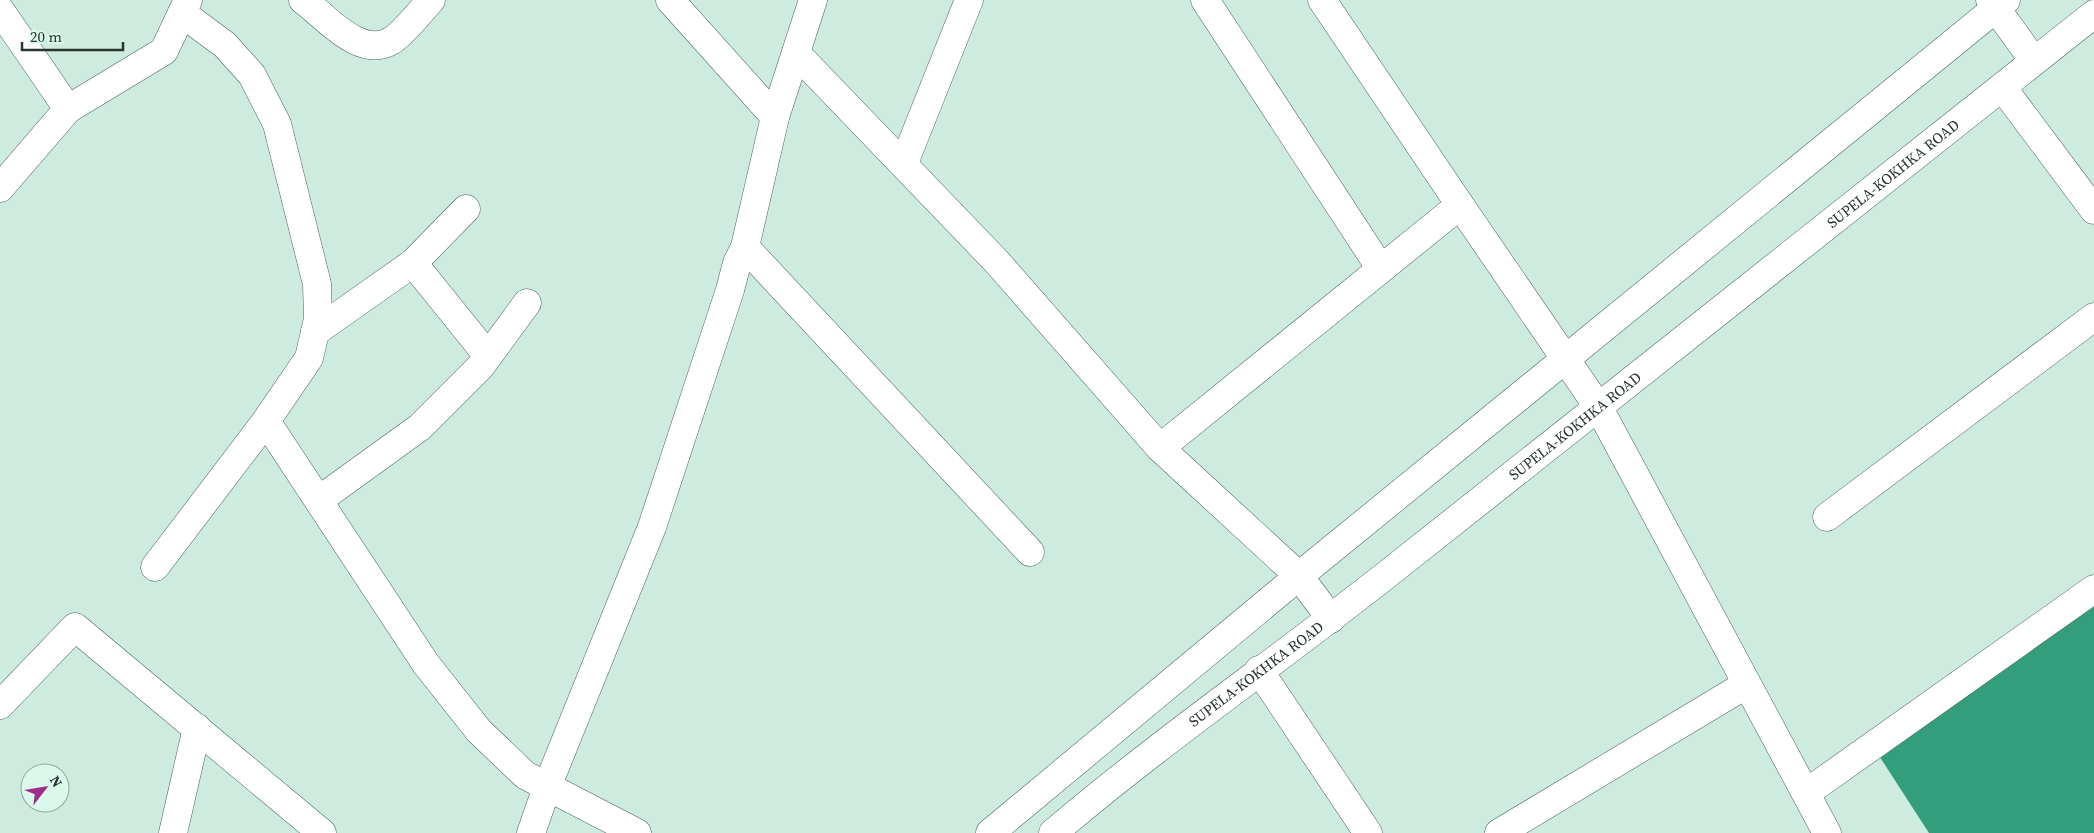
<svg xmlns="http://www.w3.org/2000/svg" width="2094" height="833" viewBox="0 0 2094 833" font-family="'Source Serif 4',serif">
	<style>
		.water { fill: #349e7c }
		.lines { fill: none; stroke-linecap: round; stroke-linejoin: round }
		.minor-casing { stroke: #486358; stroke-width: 29 }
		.minor { stroke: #fff; stroke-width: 28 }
		.labels { text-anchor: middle; stroke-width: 4; stroke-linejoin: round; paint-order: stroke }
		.street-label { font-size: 15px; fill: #28342f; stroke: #daf8eb }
	</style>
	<rect width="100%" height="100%" fill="#cdebde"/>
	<path class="water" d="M 2094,605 L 2094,833 L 1929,833 L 1874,748 Z"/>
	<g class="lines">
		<g class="minor-casing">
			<g id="minor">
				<path d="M 303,0 C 326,17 360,59 391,41 C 404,33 420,12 431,0"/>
				<path d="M 670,0 L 775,117"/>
				<path d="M 1205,0 L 1381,269"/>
				<path d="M 1322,0 L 1460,205 L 1599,408 L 1827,833"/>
				<path d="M 1990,0 L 2034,61"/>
				<path d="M 0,10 L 68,109 L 0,188"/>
				<path d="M 796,53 L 997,262 L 1160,448 L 1299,576 L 1331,619"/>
				<path d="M 2002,87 L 2094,210"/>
				<path d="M 68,109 L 164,51 L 188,0"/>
				<path d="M 904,163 L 969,0"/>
				<path d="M 745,247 L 1030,552"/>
				<path d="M 413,263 L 488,356"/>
				<path d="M 315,332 L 413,263 L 466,209"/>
				<path d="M 266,421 L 426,664 L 479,731 L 525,775 L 637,833"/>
				<path d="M 1160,448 L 1460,205"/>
				<path d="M 319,500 L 420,427 L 481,366 L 527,303"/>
				<path d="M 1827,517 L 2094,317"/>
				<path d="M 155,567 L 266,421 L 309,358 L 318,319 L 317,284 L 277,124 L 252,75 L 225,45 L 182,13"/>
				<path d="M 1259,670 L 1368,833"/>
				<path d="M 0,705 L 75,627 L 322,833"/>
				<path d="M 1806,793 L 2094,589"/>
				<path d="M 173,833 L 197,728"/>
				<path d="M 531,833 L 547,787 L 652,527 L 730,290 L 737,263 L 745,247 L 775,117 L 813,0"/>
				<path d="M 990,833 L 1299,576 L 2006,0"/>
				<path id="s1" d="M 1053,833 C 1161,741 1279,660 1390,572 C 1626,387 1860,200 2094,14"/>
				<path d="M 1499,833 L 1747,684"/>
			</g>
		</g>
		<use href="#minor" class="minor"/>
	</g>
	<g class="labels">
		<g class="street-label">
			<text dy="5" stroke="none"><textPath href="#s1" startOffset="1068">SUPELA-KOKHKA ROAD</textPath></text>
			<text dy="5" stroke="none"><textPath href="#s1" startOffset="662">SUPELA-KOKHKA ROAD</textPath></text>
			<text dy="5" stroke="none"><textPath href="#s1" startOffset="258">SUPELA-KOKHKA ROAD</textPath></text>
		</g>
	</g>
	<g transform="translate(45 788) rotate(59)"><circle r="24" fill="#daf8eb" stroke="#93aaa0"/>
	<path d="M0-4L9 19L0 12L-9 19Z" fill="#a02d89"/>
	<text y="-8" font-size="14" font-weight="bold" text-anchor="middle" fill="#28342f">N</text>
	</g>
	<path d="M22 42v8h101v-8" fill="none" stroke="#28342f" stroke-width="2.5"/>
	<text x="30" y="42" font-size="15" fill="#28342f" stroke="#daf8eb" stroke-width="4" paint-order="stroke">20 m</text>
</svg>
